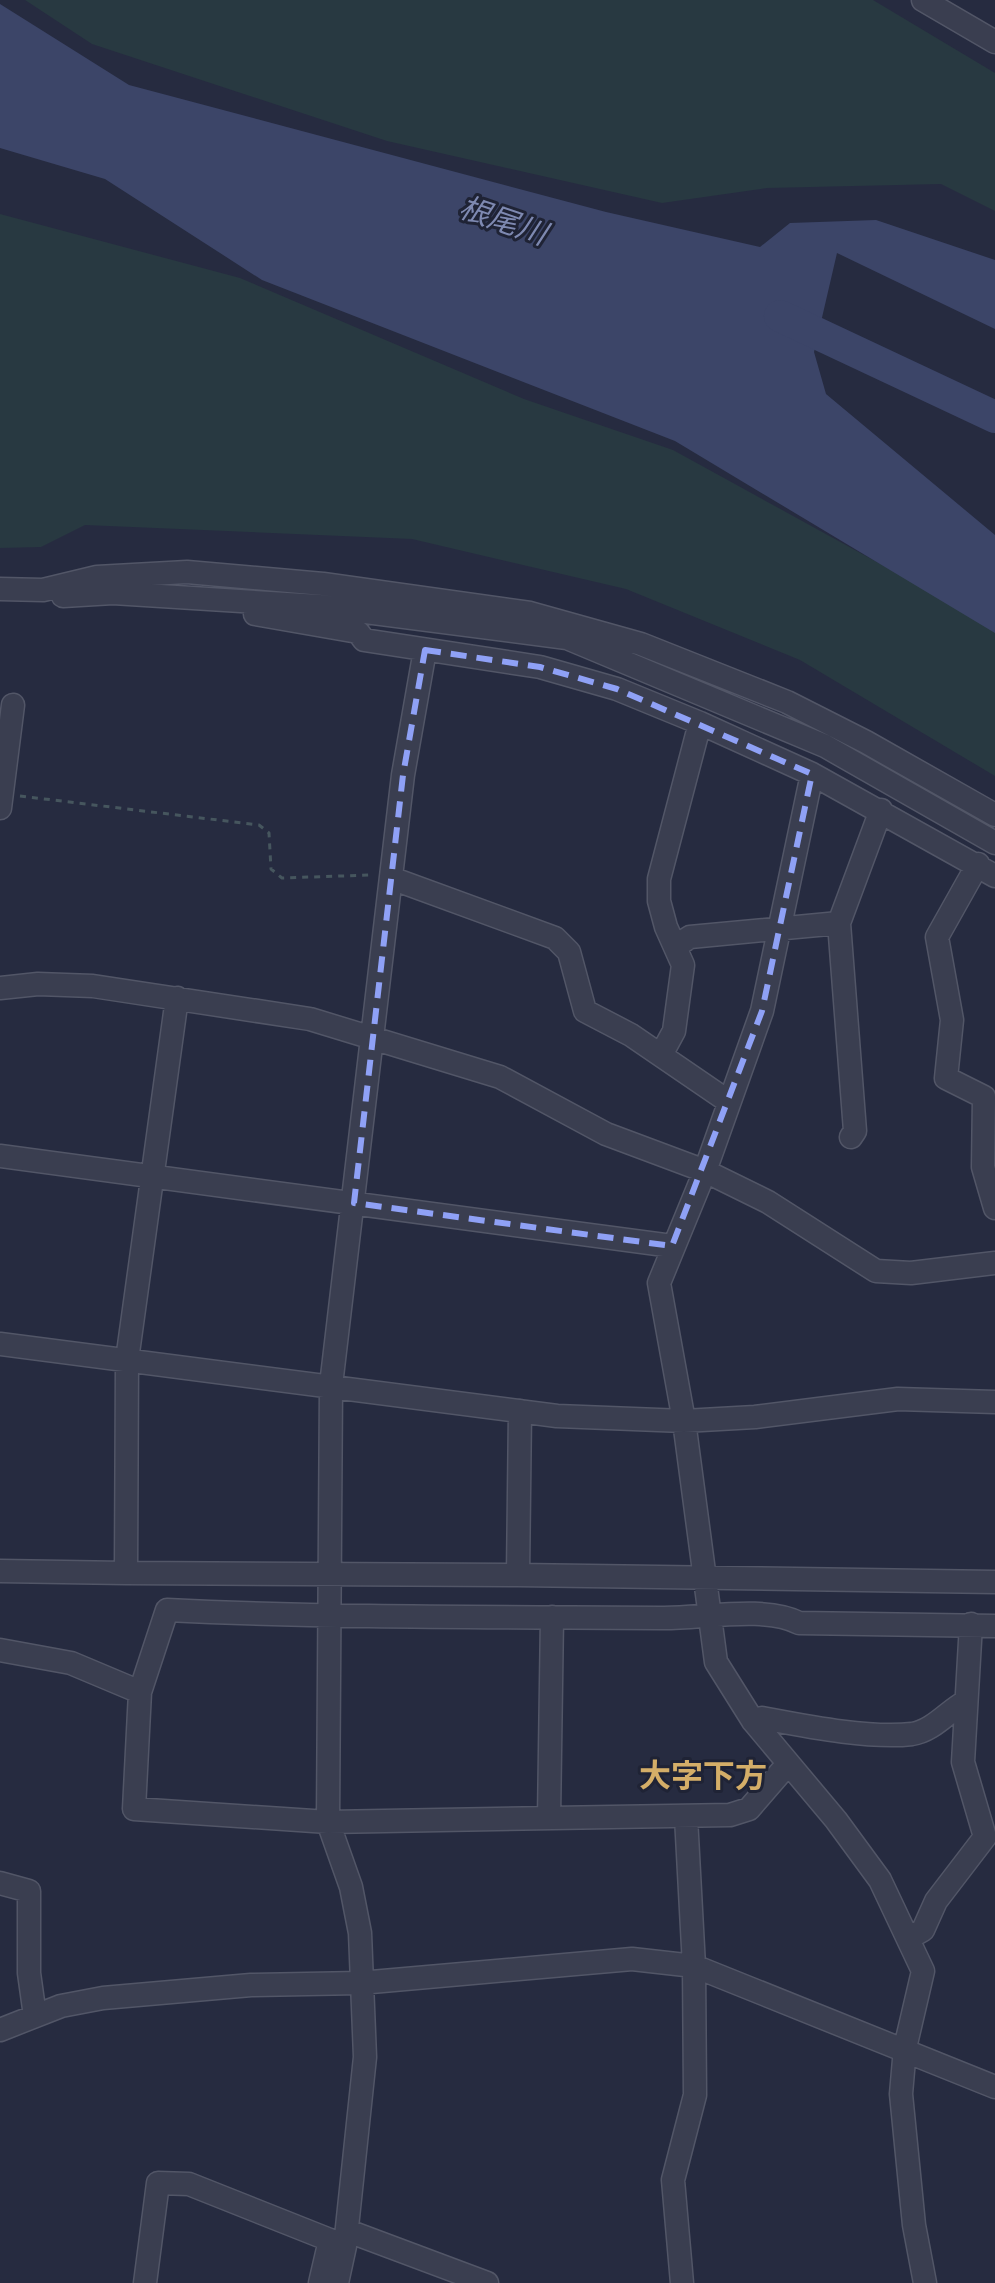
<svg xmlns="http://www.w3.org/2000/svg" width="995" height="2283" viewBox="0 0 995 2283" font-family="'Fira Sans','Noto Sans JP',sans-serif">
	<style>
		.green { fill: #283941 }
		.water { fill: #3c4568 }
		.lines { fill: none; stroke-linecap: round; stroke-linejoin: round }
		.river { stroke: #3c4568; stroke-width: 32 }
		.minor-casing { stroke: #525667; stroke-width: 25 }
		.path { stroke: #46565e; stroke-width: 3; stroke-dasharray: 6 6; stroke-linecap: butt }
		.minor { stroke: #3a3e50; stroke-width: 22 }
		.marked { fill: none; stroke: #8fa1f6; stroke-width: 6; stroke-dasharray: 16 10; stroke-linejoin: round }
		.labels { text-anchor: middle; stroke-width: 6; stroke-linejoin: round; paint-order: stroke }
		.water-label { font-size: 30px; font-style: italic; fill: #7e89b1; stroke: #1f2335 }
		.quarter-label { font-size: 32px; font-weight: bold; fill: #d4ae68; stroke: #1f2335 }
	</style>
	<rect width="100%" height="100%" fill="#262b40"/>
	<path class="green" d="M 25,0 L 873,0 L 995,73 L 995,211 L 941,184 L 767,188 L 662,203 L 387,141 L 92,44 Z
		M 0,214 L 240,278 L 524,399 L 673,450 L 995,627 L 995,776 L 800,660 L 626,589 L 412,539 L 85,525 L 41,547 L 0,548 Z"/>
	<path class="water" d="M 0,4 L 129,85 L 606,212 L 760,247 L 790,223 L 876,220 L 995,260 L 995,329 L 837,253 L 814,352 L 826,394 L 995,535 L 995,633 L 675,441 L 262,280 L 105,179 L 0,148 Z"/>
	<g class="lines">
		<path class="river" d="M 780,316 L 995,417"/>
		<g class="minor-casing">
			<path id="minor" d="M 923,0 L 995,42
				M 0,589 L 43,590 L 97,577 L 187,572 L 323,584 L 530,613 L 641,644 L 787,702 L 866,742 L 995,815
				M 63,596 L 113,593 L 319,606 L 567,638 L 825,746 L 995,843
				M 255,614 L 358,632 L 364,640 L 540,667 L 617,689 L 700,723
				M 812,774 L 762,1011 L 705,1171 L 659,1283 L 684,1421 L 716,1662 L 753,1721 L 836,1820 L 880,1880 L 923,1971 L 905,2048 L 901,2094 L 914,2225 L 925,2283
				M 0,808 L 13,705
				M 978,864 L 937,937 L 952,1020 L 946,1078 L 984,1097 L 983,1167 L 995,1208
				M 391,878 L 555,938 L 569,952 L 585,1011 L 631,1035 L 729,1102
				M 676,946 L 690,937 L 839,923
				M 0,988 L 38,984 L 93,986 L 310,1019 L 500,1077 L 606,1134 L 705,1171 L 768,1202 L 876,1271 L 911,1273 L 995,1263
				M 177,998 L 127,1360 L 126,1573 L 518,1575 L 520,1411
				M 661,1055 L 674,1031 L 683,965 L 666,927 L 659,901 L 659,879 L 700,723 L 812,774 L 995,876
				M 851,1137 L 855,1131 L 839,923 L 881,810
				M 0,1156 L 672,1246
				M 0,1344 L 557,1416 L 684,1421 L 755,1417 L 898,1399 L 995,1402
				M 0,1571 L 126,1573
				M 518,1575 L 995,1582
				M 0,1650 L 71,1663 L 140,1692
				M 753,1721 L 762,1718 C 805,1726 869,1739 912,1734 C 933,1731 948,1711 965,1702
				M 787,1765 L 749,1809 L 730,1815 L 328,1822 L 134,1809 L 140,1692 L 167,1610 C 332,1618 496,1617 661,1618 C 700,1619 765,1605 799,1623 L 995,1626
				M 549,1818 L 552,1617
				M 0,1883 L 29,1891 L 29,1973 L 35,2016
				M 909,1938 L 923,1930 L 936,1901 L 985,1837 L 963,1762 L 971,1624
				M 0,2030 L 61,2006 L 103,1998 L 251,1985 L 360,1983 L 632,1959 L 694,1966 L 995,2087
				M 348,2231 L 487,2283
				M 345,2246 L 365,2057 L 360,1933 L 351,1887 L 328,1822 L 331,1385 L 403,775 L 425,650
				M 145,2283 L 158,2183 L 189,2184 L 345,2246 L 337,2283
				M 320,2283 L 330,2240
				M 682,2283 L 673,2180 L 695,2095 L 694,1966 L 686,1817"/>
		</g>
		<path class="path" d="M 20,796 L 259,825 L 269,833 L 271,869 L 282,878 L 370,875"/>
		<use href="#minor" class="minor"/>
	</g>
	<path class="marked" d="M 425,650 L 540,667 L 617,689 L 812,774 L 762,1011 L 672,1246 L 354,1203 L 403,775 Z"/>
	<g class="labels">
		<g class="water-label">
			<text transform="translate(503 221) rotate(19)" y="10">根尾川</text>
		</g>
		<g class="quarter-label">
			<text x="703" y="1787">大字下方</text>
		</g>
	</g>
</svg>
